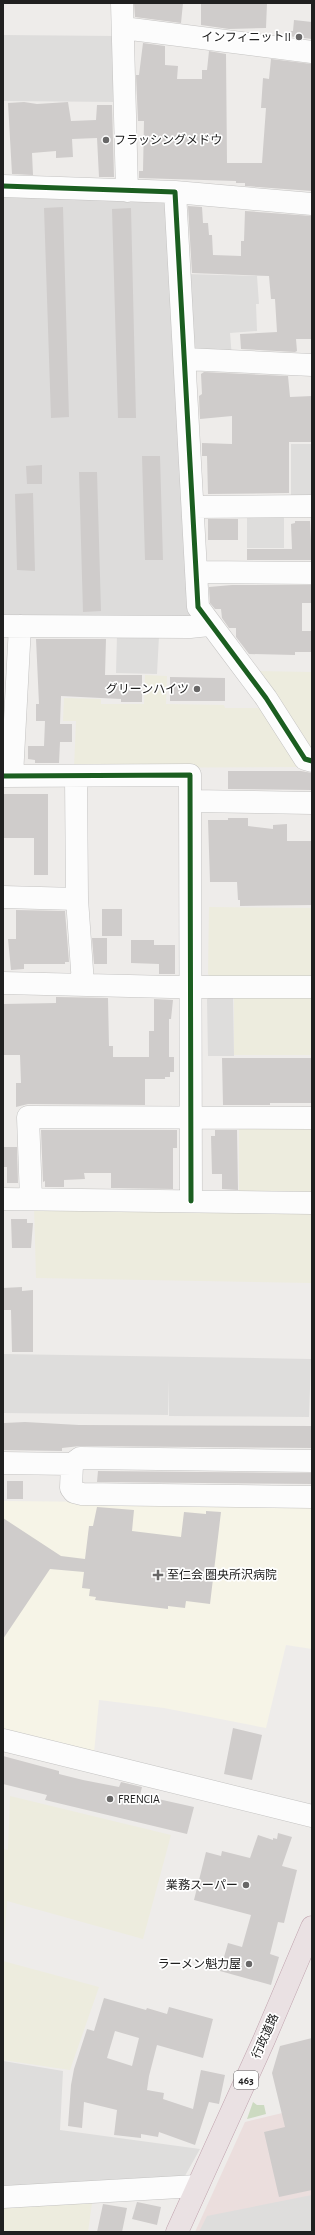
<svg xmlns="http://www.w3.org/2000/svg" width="315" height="2235" viewBox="0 0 315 2235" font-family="'Alegreya Sans','Noto Sans JP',sans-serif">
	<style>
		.residential { fill: #dddcdb }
		.commercial { fill: #ebdedd }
		.education { fill: #f6f4e7 }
		.farmland { fill: #edecde }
		.forest { fill: #ccdac1 }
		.parking { fill: #dedddc }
		.building { fill: #cfcccb; fill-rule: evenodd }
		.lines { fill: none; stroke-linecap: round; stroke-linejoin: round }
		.minor-casing { stroke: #c4c3c2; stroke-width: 23 }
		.highway-casing { stroke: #c0a3ae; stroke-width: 23 }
		.minor { stroke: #fcfcfc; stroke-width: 22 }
		.highway { stroke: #eae1e3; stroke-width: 22 }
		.cycleway-casing { stroke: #fff; stroke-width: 8 }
		.cycleway { stroke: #1b5e20; stroke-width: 5 }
		.poi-dot { fill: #686767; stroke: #fff; stroke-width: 1.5 }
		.labels { text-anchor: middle; stroke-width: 3.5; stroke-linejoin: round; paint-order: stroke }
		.shield { fill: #fff; stroke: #636363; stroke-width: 1 }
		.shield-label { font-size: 11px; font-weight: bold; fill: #202020 }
		.poi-label { font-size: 12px; fill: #202020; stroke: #fff; text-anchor: end }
		.street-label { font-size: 12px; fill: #202020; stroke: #fff }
	</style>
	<rect width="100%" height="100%" fill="#eeecea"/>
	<path class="residential" d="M 3,197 L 165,202 L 192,613 L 185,619 L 3,619 Z"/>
	<path class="commercial" d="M 312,2106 L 312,2232 L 195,2232 L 245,2122 Z"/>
	<path class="education" d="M 3,1501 L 312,1504 L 312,1649 L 286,1645 L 266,1728 L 164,1708 L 99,1700 L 94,1753 L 3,1730 Z"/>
	<path class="farmland" d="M 255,671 L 312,672 L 312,755 Z
		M 145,675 L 167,676 L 166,704 L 224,705 L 225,708 L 266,708 L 301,767 L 74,768 L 76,721 L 63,721 L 64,698 L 101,699 L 101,704 L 144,704 Z
		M 209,907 L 312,908 L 312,979 L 212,979 L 208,974 Z
		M 234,994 L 312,994 L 312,1055 L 234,1055 Z
		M 239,1124 L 312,1124 L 312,1196 L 239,1195 Z
		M 34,1205 L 312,1212 L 312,1283 L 36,1278 Z
		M 10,1796 L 171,1835 L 143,1939 L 7,1901 L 3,1956 L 3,1849 L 8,1850 Z
		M 3,1961 L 99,1987 L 70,2070 L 3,2060 Z
		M 92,2203 L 88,2232 L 3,2232 L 3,2208 Z"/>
	<path class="forest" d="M 253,2102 L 257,2105 L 264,2105 L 266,2114 L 247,2119 Z"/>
	<path class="parking" d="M 3,35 L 117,36 L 119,102 L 4,101 Z
		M 187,274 L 257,276 L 259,304 L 256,304 L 257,331 L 230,333 L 232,358 L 193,356 Z
		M 291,444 L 312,444 L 312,499 L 291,499 Z
		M 247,513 L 284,513 L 284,548 L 247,548 Z
		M 117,635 L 159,636 L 157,674 L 116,673 Z
		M 213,994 L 233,994 L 234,1056 L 208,1056 L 207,999 Z
		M 3,1354 L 311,1359 L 309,1417 L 169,1416 L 169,1380 L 168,1415 L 3,1413 Z
		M 3,2061 L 63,2071 L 60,2130 L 200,2149 L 181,2183 L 3,2190 Z
		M 312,2195 L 312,2232 L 199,2232 L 207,2216 Z"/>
	<path class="building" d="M 134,3 L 183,3 L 181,23 L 135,17 Z
		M 201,3 L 267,3 L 266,28 L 229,29 L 201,25 Z
		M 294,20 L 312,22 L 312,39 L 287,36 L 288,31 L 293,31 Z
		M 143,43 L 165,46 L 165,65 L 178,66 L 177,79 L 202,79 L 202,70 L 207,70 L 209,51 L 226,54 L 227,163 L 262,163 L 266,108 L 261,108 L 263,78 L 269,79 L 271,59 L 312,64 L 312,191 L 245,186 L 245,183 L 236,183 L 236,181 L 139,178 L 139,171 L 143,171 L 144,121 L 138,121 L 136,75 L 139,75 Z
		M 24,102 L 37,104 L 68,102 L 71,121 L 96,120 L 97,105 L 112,105 L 114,177 L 99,177 L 97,138 L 72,139 L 73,157 L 56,158 L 56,151 L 32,153 L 33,175 L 12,174 L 8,103 Z
		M 188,206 L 202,207 L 203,223 L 208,223 L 209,235 L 212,235 L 213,255 L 241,256 L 241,241 L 244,241 L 245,211 L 312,216 L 312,339 L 296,339 L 297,351 L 295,352 L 241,349 L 240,334 L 277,332 L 275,299 L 271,299 L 269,276 L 192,273 Z
		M 63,207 L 69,417 L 51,418 L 44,208 Z
		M 131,208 L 136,418 L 118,418 L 112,209 Z
		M 204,372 L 288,376 L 290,397 L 312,396 L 312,442 L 289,442 L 289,493 L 208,494 L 207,456 L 202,456 L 202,443 L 232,444 L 232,416 L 200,419 L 199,396 L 202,394 L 201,374 Z
		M 142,456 L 160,456 L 163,560 L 145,560 Z
		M 42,465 L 42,484 L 27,484 L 26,466 Z
		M 79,472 L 97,472 L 101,611 L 83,612 Z
		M 33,493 L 35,571 L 17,570 L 15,494 Z
		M 208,519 L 238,519 L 238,540 L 208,540 Z
		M 295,521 L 310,521 L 312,560 L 247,560 L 247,549 L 292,549 L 291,524 L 295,523 Z
		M 232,585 L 312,585 L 312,603 L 302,603 L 302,631 L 312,631 L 312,652 L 295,652 L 295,655 L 249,654 L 236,637 L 236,628 L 229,628 L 222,618 L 221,609 L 215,609 L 210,603 L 209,587 Z
		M 36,639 L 106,639 L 105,675 L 142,675 L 142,702 L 121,702 L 121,699 L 61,696 L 60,724 L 72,724 L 72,742 L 60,742 L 59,763 L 35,763 L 35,760 L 28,759 L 28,746 L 44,746 L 45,721 L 36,721 L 36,704 L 39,704 Z
		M 170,677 L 225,678 L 225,701 L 170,701 Z
		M 228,771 L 301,771 L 312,773 L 312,790 L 228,789 Z
		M 3,794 L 48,794 L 48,875 L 34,875 L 34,838 L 3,838 Z
		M 228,818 L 248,818 L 248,826 L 273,829 L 273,825 L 287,824 L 287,841 L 312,841 L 312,905 L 240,906 L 240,900 L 238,900 L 237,882 L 210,882 L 208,820 L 228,820 Z
		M 102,909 L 122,909 L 122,936 L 102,936 Z
		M 16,910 L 65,911 L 69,962 L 65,962 L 65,964 L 24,964 L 24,969 L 11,970 L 8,939 L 16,939 Z
		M 92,938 L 107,938 L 107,964 L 94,964 Z
		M 131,940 L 154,940 L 154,945 L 175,945 L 175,974 L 159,974 L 159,964 L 131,963 Z
		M 56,997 L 108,998 L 109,1046 L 113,1046 L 113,1057 L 149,1057 L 149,1031 L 154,1031 L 154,999 L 173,1000 L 171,1019 L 169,1019 L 169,1057 L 174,1057 L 174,1072 L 170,1072 L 170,1077 L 165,1077 L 165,1079 L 145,1079 L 145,1105 L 28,1104 L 16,1107 L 16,1083 L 21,1083 L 20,1055 L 3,1055 L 3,1004 L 56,1003 Z
		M 222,1058 L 312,1058 L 312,1103 L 270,1103 L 270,1105 L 223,1105 Z
		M 41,1130 L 177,1130 L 177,1148 L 173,1148 L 173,1189 L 111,1188 L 111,1173 L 84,1173 L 85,1179 L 64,1180 L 64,1187 L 45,1187 L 45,1181 L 43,1182 Z
		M 215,1130 L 237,1130 L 238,1190 L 222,1189 L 222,1174 L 212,1174 L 211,1136 L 215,1136 Z
		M 3,1147 L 17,1147 L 18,1183 L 7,1183 L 7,1167 L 3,1167 Z
		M 11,1219 L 27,1219 L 27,1223 L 33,1223 L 31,1248 L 12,1248 Z
		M 22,1287 L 22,1291 L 33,1290 L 33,1352 L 12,1352 L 11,1310 L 3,1310 L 3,1288 Z
		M 25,1422 L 79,1425 L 312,1426 L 312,1448 L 80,1446 L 62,1448 L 62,1451 L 4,1450 L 4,1423 Z
		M 98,1471 L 312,1473 L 312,1484 L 97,1482 Z
		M 7,1481 L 23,1481 L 23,1499 L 7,1499 Z
		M 97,1507 L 134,1510 L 132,1531 L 181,1537 L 184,1512 L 206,1514 L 206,1511 L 221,1512 L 210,1604 L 186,1601 L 185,1608 L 168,1606 L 168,1609 L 95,1600 L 96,1597 L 89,1596 L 90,1589 L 82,1588 L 84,1572 L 50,1569 L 3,1639 L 3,1518 L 61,1556 L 85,1559 L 89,1526 L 93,1526 Z
		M 233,1728 L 262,1735 L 252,1780 L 224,1774 Z
		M 3,1756 L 59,1771 L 59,1774 L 83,1780 L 119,1787 L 121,1782 L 142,1787 L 140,1795 L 194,1807 L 187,1834 L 45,1800 L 47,1795 L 3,1784 Z
		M 278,1833 L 292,1837 L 282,1866 L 297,1870 L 284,1923 L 278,1922 L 270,1954 L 279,1957 L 271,1985 L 220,1971 L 228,1943 L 242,1947 L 251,1915 L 194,1900 L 206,1852 L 221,1856 L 222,1851 L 250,1858 L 258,1835 L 273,1840 L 273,1838 L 277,1839 Z
		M 104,1998 L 146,2010 L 147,2008 L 167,2014 L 169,2007 L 213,2019 L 203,2058 L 157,2045 L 149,2076 L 147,2090 L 164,2093 L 163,2099 L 193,2109 L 201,2070 L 225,2075 L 219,2104 L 209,2102 L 195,2145 L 159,2132 L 158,2137 L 141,2134 L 141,2138 L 114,2135 L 117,2110 L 84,2102 L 82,2128 L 68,2126 L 71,2085 L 74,2069 L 87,2029 L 94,2031 ZM 115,2031 L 139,2038 L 132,2066 L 107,2058 Z
		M 312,2038 L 312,2190 L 279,2197 L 264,2132 L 285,2127 L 272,2073 L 280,2046 Z
		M 137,2202 L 161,2207 L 157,2225 L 132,2219 Z
		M 103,2204 L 127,2208 L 122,2232 L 97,2232 Z"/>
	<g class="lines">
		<g class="minor-casing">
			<path id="minor" d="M 122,3 L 127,191
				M 123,28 L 312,52
				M 3,186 L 175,192 L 198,607 L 266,698 L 305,759 L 312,761
				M 175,192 L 312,204
				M 185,359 L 312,365
				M 193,507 L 312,506
				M 197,572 L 312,573
				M 3,626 L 190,627 L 209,625
				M 3,776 L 190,775 L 191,1201
				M 12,776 L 20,626
				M 76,777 L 77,899 L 83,984
				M 191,801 L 312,803
				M 3,897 L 77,899
				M 3,983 L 171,987 L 312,987
				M 3,1199 L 312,1203
				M 31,1199 L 28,1117 L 312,1118
				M 3,1463 L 72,1464 L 80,1458 L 312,1461
				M 72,1464 L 71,1488 L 74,1492 L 82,1494 L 312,1497
				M 3,1740 L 312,1816
				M 3,2197 L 197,2186"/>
		</g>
		<g class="highway-casing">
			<path id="highway" d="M 177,2232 L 264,2040 L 312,1927"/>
		</g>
		<use href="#minor" class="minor"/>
		<use href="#highway" class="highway"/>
		<g class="cycleway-casing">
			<path id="cycleway" d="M 3,186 L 175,192 L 198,607 L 266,698 L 305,759 L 312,761
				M 3,776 L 190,775 L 191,1201"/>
		</g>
		<use href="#cycleway" class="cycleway"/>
	</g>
	<g class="poi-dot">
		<circle cx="299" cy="37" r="4"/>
		<circle cx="106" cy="140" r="4"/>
		<circle cx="197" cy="689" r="4"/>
		<path d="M156 1569h4v4h4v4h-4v4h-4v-4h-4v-4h4z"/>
		<circle cx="110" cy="1799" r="4"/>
		<circle cx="246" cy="1885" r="4"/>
		<circle cx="249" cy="1964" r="4"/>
	</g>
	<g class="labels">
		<rect class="shield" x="234" y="2071" width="24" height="18" rx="3"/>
		<g class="shield-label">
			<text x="246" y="2084">463</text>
		</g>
		<g class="poi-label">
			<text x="291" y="41">インフィニットII</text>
			<text x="114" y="144" text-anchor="start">フラッシングメドウ</text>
			<text x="189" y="693">グリーンハイツ</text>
			<text x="167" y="1579" text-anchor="start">至仁会 圏央所沢病院</text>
			<text x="118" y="1803" text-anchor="start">FRENCIA</text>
			<text x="238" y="1889">業務スーパー</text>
			<text x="241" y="1968">ラーメン魁力屋</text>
		</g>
		<g class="street-label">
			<text transform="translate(265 2036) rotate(-66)" y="4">行政道路</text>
		</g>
	</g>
	<rect width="315" height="2235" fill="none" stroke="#202020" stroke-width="8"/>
</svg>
